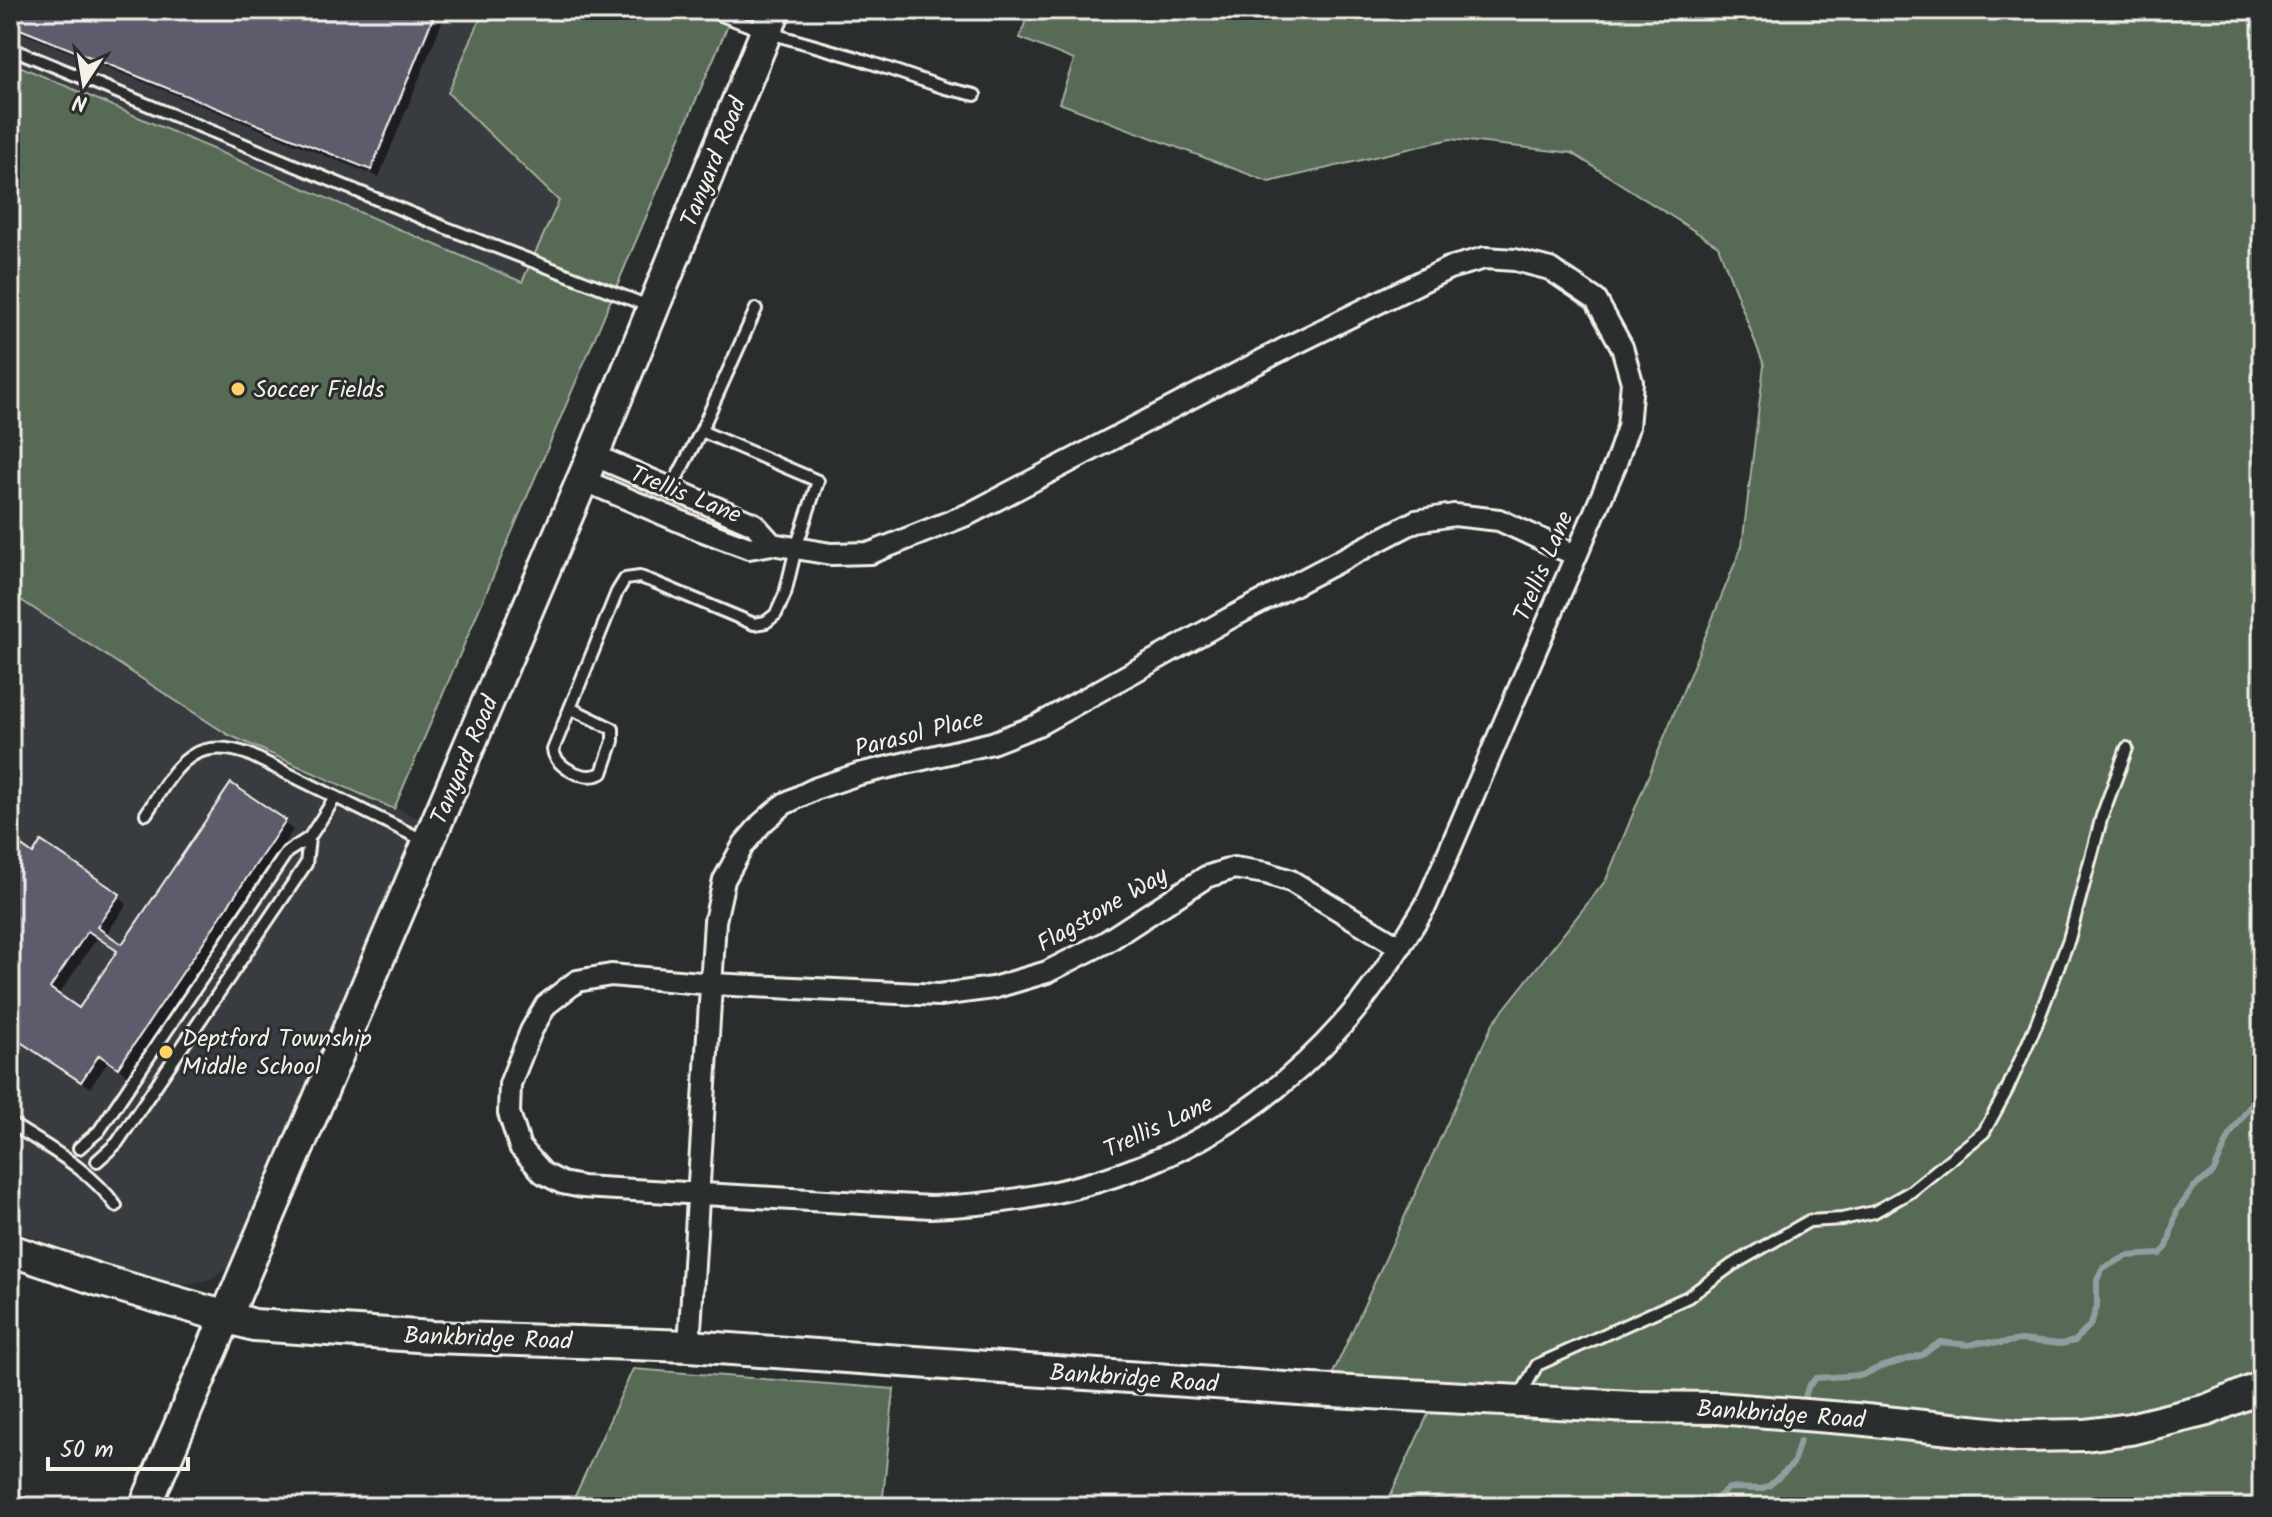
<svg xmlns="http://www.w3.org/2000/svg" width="2272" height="1517" viewBox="0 0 2272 1517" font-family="Kalam,sans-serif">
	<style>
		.built { fill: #393b41 }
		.green { fill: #566a54; stroke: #a5ae9e; stroke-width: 2 }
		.shadow { fill: #0007; fill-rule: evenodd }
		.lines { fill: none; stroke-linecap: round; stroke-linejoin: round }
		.stream { stroke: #8f9f9f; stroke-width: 6 }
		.building { fill: #5d5c6d; stroke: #f4f1e8; stroke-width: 2; fill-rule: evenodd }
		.lane-casing { stroke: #f4f1e8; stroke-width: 16 }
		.street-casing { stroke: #f4f1e8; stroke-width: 26 }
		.secondary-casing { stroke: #f4f1e8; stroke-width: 36 }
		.lane { stroke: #2a2d2e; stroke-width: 10 }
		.street { stroke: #2a2d2e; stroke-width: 20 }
		.secondary { stroke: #2a2d2e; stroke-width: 30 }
		.poi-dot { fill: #ffd166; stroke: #2a2d2e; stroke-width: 3 }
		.labels { text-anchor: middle; stroke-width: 6; stroke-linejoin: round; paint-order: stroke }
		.street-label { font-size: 24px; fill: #f4f1e8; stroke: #2a2d2e }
		.poi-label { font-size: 24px; fill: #f4f1e8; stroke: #2a2d2e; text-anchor: start }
	</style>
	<rect width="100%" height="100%" fill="#2a2d2e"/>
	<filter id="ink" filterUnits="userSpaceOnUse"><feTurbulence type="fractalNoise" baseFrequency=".0125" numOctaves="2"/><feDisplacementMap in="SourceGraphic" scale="16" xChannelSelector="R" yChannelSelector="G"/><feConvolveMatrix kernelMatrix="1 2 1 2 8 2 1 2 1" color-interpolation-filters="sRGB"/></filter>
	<g filter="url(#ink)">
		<path class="built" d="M 10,10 L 484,10 L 448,93 L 559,201 L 522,282 L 10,62 Z
			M 10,593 L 227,734 L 421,819 L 230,1267 L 207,1281 L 185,1285 L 151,1280 L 10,1229 Z"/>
		<path class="green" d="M 484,10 L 705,10 L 730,20 L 394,809 L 227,734 L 10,593 L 10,62 L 522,282 L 559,201 L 448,93 Z
			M 1029,10 L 2262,10 L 2262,1507 L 1385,1507 L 1433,1404 L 1324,1393 L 1493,1023 L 1606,880 L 1742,546 L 1764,365 L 1718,246 L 1572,153 L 1450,139 L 1269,182 L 1059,103 L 1074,60 L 1020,38 Z
			M 633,1369 L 894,1389 L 882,1507 L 570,1507 Z"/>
		<path class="shadow" d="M 10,10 L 434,10 L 368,173 L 10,28 Z
			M 438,10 L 447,10 L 379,177 L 371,174 Z
			M 231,786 L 293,830 L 127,1075 L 108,1062 L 90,1088 L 10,1036 L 10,841 L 33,856 L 118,896 L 127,904 L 106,935 L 123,947 ZM 97,938 L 119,953 L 80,1011 L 58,996 Z"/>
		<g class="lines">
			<path class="stream" d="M 1804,1401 L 1808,1387 L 1816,1378 L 1863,1375 L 1880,1367 L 1922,1355 L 1940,1342 L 1969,1345 L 1979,1342 L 2001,1343 L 2021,1340 L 2061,1344 L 2075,1341 L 2091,1324 L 2097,1306 L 2097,1280 L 2103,1268 L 2127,1256 L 2160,1254 L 2167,1247 L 2177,1211 L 2194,1187 L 2213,1173 L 2231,1133 L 2262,1089
				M 1611,1507 L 1628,1505 L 1652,1507
				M 1684,1507 L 1713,1501 L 1729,1488 L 1761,1489 L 1770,1485 L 1793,1464 L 1800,1441"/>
		</g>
		<path class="building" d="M 10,10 L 436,10 L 371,170 L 10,25 Z
			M 231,783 L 286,820 L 118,1068 L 99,1055 L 81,1082 L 10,1035 L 10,838 L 33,854 L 41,841 L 120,894 L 97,927 L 122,944 ZM 88,931 L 117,951 L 79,1008 L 50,988 Z"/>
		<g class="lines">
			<g class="lane-casing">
				<path id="lane" d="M 708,10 L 766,32 L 854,57 L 945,88 L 975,95
					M 10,48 L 444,227 L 651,307
					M 671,489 L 701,431
					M 570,708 L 613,729 L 613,741 L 602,773 C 585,782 556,768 553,750 L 617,592 L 625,579 L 640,577 L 654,582 L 754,624 L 766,622 L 776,614 L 785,594 L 796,548 L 818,481 L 701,431 L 756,309
					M 146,814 C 174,771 189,734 248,754 L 427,842
					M 10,1123 C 47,1147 90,1169 116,1206
					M 79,1148 L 99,1131 L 287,852 L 309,838 L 335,798
					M 97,1161 L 117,1143 L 306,864 L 309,838
					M 1520,1396 L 1537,1365 L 1688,1297 L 1732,1265 L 1809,1221 L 1842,1219 L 1874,1212 L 1910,1192 L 1984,1132 L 2007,1090 L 2036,1025 L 2069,939 L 2102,816 L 2127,748"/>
			</g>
			<g class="street-casing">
				<path id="street" d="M 593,455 L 754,524 L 772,544
					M 583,480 L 698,529 L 749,548 L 772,544 L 831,554 L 871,553 L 969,514 L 1282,350 L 1449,268 L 1485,258 L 1515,260 L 1550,269 L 1596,300 L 1622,347 L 1632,382 L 1628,427 L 1616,463 L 1426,905 C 1400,946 1375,989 1342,1025 C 1234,1147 1092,1202 931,1207 L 582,1187 L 562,1183 L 543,1173 L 520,1147 L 509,1113 L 510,1084 L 531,1031 L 546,1005 L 577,981 L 611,975 L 712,984 L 939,995 L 993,988 L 1047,972 L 1106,942 L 1206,877 L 1234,868 L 1266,873 L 1291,881 L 1400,947
					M 689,1346 L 715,921 L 724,880 L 744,844 L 762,823 L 784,804 L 817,788 L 859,774 L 992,743 L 1038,725 L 1230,618 L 1416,521 L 1454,515 L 1499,520 L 1575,555"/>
			</g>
			<g class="secondary-casing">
				<path id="secondary" d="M 10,1250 L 99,1280 L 254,1325 L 432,1337 L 689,1346 L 1313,1390 L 1632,1407 L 1717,1408 L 1856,1419 L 2018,1436 L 2085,1435 L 2130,1429 L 2207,1410 L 2262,1387
					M 145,1507 L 593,455 L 775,10"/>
			</g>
			<use href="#lane" class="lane"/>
			<use href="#street" class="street"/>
			<use href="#secondary" class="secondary"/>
		</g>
	</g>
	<g class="poi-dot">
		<circle cx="238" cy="389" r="8"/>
		<circle cx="166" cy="1052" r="8"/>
	</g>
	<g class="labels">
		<g class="street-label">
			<text transform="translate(713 162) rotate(-68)" y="8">Tanyard Road</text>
			<text transform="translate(686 494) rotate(22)" y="8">Trellis Lane</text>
			<text transform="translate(1543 566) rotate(-67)" y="8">Trellis Lane</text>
			<text transform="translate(919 733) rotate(-14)" y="8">Parasol Place</text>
			<text transform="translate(464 760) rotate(-67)" y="8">Tanyard Road</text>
			<text transform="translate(1102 909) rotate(-30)" y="8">Flagstone Way</text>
			<text transform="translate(1158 1126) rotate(-25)" y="8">Trellis Lane</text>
			<text transform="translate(488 1338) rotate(2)" y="8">Bankbridge Road</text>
			<text transform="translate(1134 1378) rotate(4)" y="8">Bankbridge Road</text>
			<text transform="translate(1781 1414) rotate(4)" y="8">Bankbridge Road</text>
		</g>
		<g class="poi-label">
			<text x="254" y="397">Soccer Fields</text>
			<text x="182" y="1046">Deptford Township<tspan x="182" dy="28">Middle School</tspan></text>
		</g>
	</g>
	<rect width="2272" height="1517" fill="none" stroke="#2a2d2e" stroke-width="40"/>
	<rect x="20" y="20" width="2232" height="1477" fill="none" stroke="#f4f1e8" stroke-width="3" filter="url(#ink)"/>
	<g transform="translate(84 84) rotate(192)" stroke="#2a2d2e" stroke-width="6" paint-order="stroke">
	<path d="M0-6L14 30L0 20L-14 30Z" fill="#f4f1e8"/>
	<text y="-12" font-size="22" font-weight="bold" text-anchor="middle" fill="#f4f1e8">N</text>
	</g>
	<path d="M48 1457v12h140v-12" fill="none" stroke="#f4f1e8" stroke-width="4"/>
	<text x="60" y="1457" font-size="24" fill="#f4f1e8" stroke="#2a2d2e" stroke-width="6" paint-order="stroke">50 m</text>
</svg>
